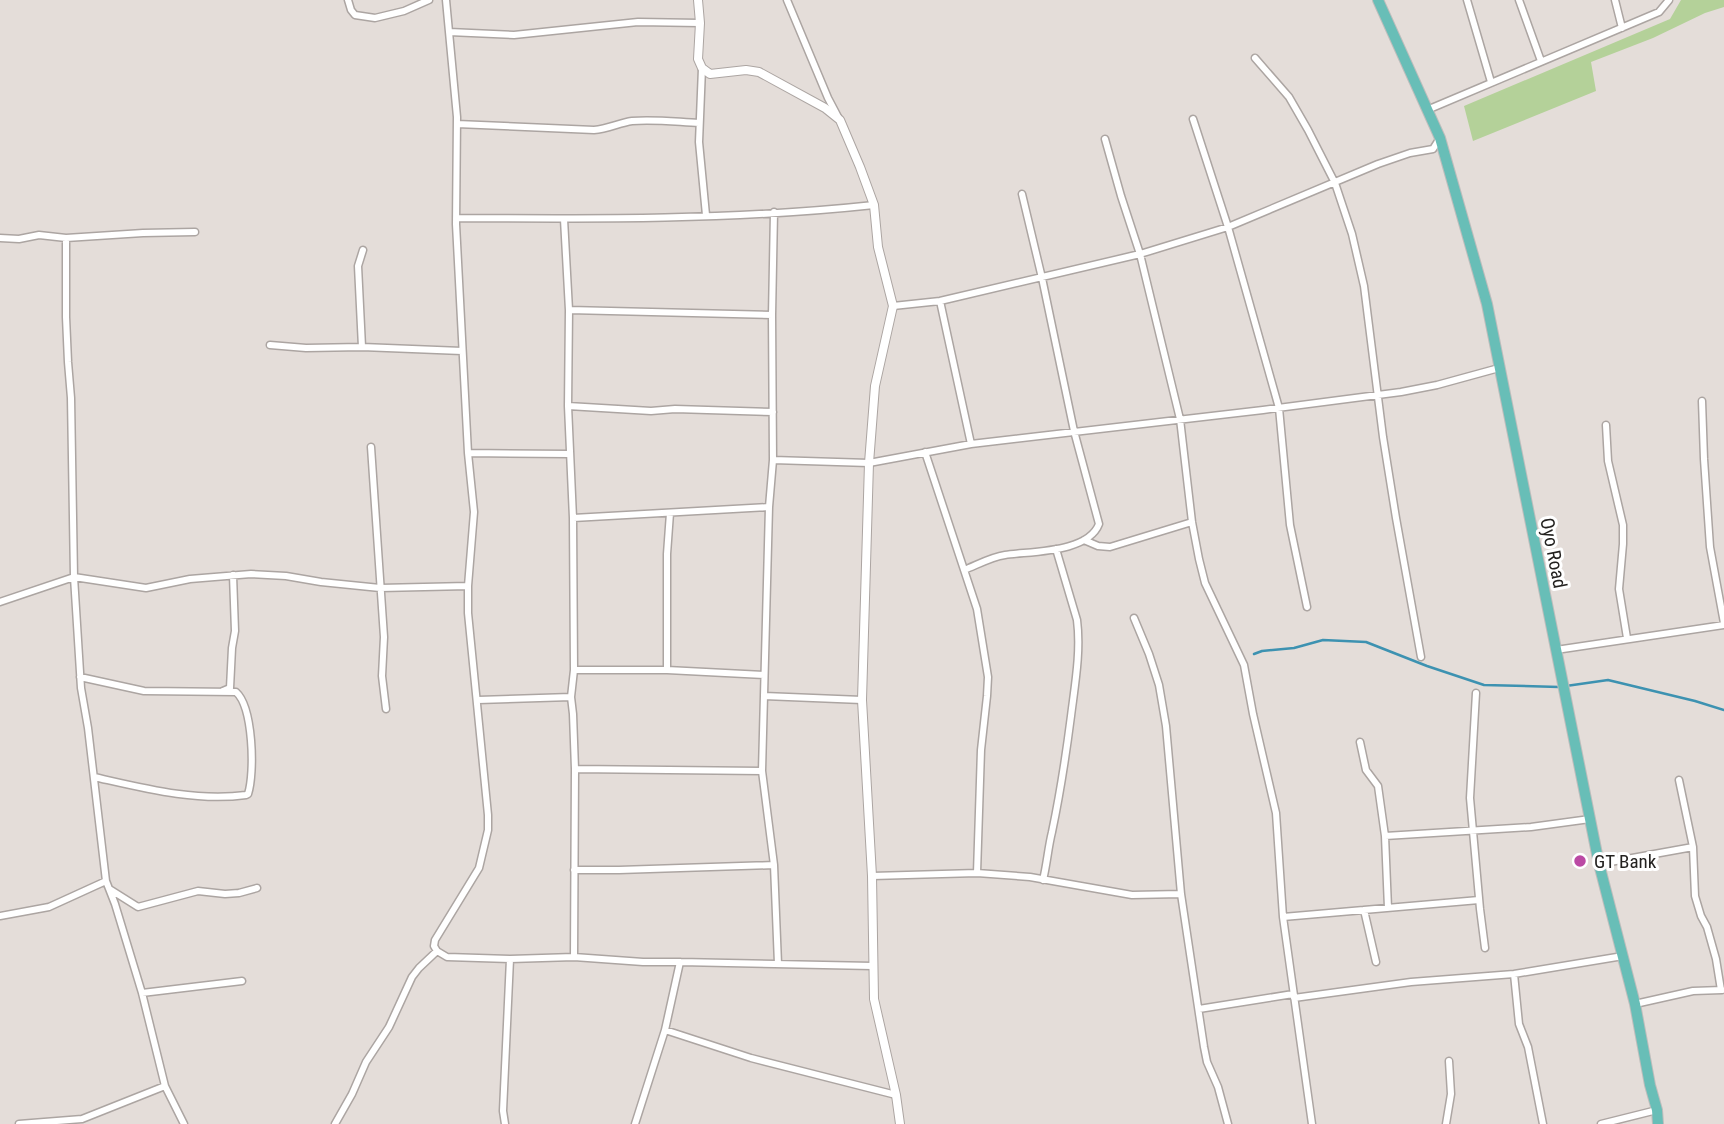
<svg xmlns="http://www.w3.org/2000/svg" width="1724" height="1124" viewBox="0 0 1724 1124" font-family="'Roboto Condensed',sans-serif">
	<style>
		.green { fill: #b4d199 }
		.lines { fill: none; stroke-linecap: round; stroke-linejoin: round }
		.stream { stroke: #3d92b1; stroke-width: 2.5 }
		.minor-casing { stroke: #aca5a2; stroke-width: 9 }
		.tertiary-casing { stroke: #aca5a2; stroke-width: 10 }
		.trunk-casing { stroke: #bdbdbc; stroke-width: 12 }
		.minor { stroke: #fff; stroke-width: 6 }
		.tertiary { stroke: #fff; stroke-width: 8 }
		.trunk { stroke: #68beb7; stroke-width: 10 }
		.poi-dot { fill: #bb49a4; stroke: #fff; stroke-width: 2.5 }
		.labels { text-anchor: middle; stroke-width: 6; stroke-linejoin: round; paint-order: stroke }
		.street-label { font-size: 19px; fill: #242220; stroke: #fff }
		.poi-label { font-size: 19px; fill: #242220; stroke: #fff; text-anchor: start }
	</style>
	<rect width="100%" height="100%" fill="#e4ddd9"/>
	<path class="green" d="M 1681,0 L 1724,0 L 1724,7 L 1705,13 L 1653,38 L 1591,62 L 1596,91 L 1473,141 L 1464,106 L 1670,19 Z"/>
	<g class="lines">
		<path class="stream" d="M 1254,654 L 1262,651 L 1294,648 L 1323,640 L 1366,642 L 1427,666 L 1484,685 L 1559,687
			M 1566,686 L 1608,680 L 1695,701 L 1724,710"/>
		<g class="minor-casing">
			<path id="minor" d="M 348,0 L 351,10 L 355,15 L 375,18 L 404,11 L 429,0
				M 446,0 L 457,117 L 456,224 L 468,453 L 474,512 L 468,586 L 468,613 L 488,815 L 488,830 L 479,868 L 435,940 L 434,946 L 437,951 L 447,957 L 510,959 L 574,957 L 643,962 L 680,962 L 873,966
				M 787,0 L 828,98 L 838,117
				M 1467,0 L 1491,82
				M 1519,0 L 1541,61
				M 1615,0 L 1622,28
				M 449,32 L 514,35 L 638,22 L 700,23
				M 1255,58 L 1289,97 L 1308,130 L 1335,183 L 1352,234 L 1364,286 L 1383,437 L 1396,518 L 1421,657
				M 702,68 L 699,142 L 706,215
				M 1427,110 L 1659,12 L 1669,0
				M 1193,119 L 1228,227 L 1279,408 L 1290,525 L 1307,607
				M 457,124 L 594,130 C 608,129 619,123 632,121 C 654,119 677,122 699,123
				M 1105,139 L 1121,196 L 1140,254 L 1180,419 L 1192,522 L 1199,559 L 1205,583 L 1244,665 L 1253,714 L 1276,813 L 1283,917 L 1312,1124
				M 774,212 L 772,315 L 773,460 L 769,507 L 762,771 L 774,865 L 778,964
				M 456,218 C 595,219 735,220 874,205
				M 564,219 L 569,310 L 568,406 L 573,518 L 574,670 L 571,697 L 573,714 L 575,769 L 574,957
				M 0,238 L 19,239 L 39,235 L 66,238 L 143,233 L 195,232
				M 66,238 L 66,317 L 68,362 L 71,398 L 74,577 L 81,688 L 88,728 L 106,881 L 115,904 L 142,993 L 165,1086 L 184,1124
				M 940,301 L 971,444
				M 893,306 L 940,301 L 1140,254 L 1228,227 L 1378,164 L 1410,153 L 1433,149 L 1440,138
				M 569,310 L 772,315
				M 270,345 L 306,348 L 362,347 L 462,351
				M 362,347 L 358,266 L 363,250
				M 1702,401 L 1704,459 L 1710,547 L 1724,623
				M 568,406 L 651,411 L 675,409 L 773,412
				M 1606,425 L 1608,461 L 1623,525 L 1623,544 L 1619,589 L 1627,638
				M 371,447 L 384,637 L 382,676 L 386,709
				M 925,452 L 977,609 L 988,677 L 987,696 L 981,750 L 977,873
				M 468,453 L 569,454
				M 773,460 L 869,463 L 971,444 L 1263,410 L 1401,392 L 1437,385 L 1499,368
				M 573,518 L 769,507
				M 1084,540 L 1098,546 L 1110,547 L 1192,522
				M 964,570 C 977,565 991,557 1005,555 C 1031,551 1088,553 1099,524 L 1074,431 L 1042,278 L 1022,194
				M 0,602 L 74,577 L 146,588 L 190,579 L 251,574 L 286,576 L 321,582 L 380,588 L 468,586
				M 1134,618 L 1149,654 L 1159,685 L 1166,726 L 1181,894 L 1204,1047 L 1207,1062 L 1218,1087 L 1228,1124
				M 1556,650 L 1724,625
				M 574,670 L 667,670 L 764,675
				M 667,670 L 667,554 L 670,513
				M 80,677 L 144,691 L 236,692 C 253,707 255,772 248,794 L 246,795 C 196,802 143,788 94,777
				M 223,691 L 230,688 L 232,648 L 235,631 L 233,575
				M 1476,693 L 1470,798 L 1480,909 L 1485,948
				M 764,696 L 862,700
				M 478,700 L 571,697
				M 1360,742 L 1366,770 L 1378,786 L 1385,836 L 1388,908
				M 575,769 L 762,771
				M 1679,780 L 1693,847 L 1695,896 L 1701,916 L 1707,927 L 1716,959 L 1721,990
				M 1385,836 L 1531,827 L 1590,819
				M 1599,864 L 1693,847
				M 574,870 L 619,870 L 774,865
				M 872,876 L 977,873 L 1030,877 L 1132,895 L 1181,894
				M 1043,880 C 1047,864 1048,848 1052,832 C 1060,794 1066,755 1071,716 C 1075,684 1081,651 1077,620 L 1056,549
				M 111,890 L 138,907 L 198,891 L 225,894 L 239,893 L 257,888
				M 1364,910 L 1376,962
				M 0,916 L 49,907 L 106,881
				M 1283,917 L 1479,900
				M 1514,974 L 1519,1024 L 1528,1047 L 1543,1124
				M 142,993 L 242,981
				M 1294,998 L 1411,982 L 1514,974 L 1623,956
				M 1635,1004 L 1693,991 L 1722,990
				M 1199,1009 L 1293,994
				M 665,1030 L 751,1058 L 896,1095
				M 19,1124 L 82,1119 L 165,1086
				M 335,1124 L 352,1094 L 366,1062 L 389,1027 L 412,977 L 419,968 L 437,951
				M 505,1124 L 503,1111 L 510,959
				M 635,1124 L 665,1030 L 680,962
				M 1446,1124 L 1451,1094 L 1449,1061
				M 1601,1124 L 1657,1110"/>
		</g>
		<g class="tertiary-casing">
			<path id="tertiary" d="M 698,0 L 700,23 L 698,59 L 702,68 L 710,74 L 746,70 L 759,72 L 825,108 L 840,120 L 860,167 L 874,205 L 878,247 L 893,306 L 875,386 L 869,463 L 862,700 L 872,876 L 874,999 L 896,1095 L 900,1124"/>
		</g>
		<g class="trunk-casing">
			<path id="trunk" d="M 1378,0 L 1440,138 L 1487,304 L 1599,864 L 1635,1004 L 1650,1085 L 1657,1110 L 1658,1124"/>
		</g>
		<use href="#minor" class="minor"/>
		<use href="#tertiary" class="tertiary"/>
		<use href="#trunk" class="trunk"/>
	</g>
	<circle class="poi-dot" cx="1580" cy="861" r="7"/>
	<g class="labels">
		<g class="street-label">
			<text transform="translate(1554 553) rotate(79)" y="7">Oyo Road</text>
		</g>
		<g class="poi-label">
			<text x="1594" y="868">GT Bank</text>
		</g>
	</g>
</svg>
